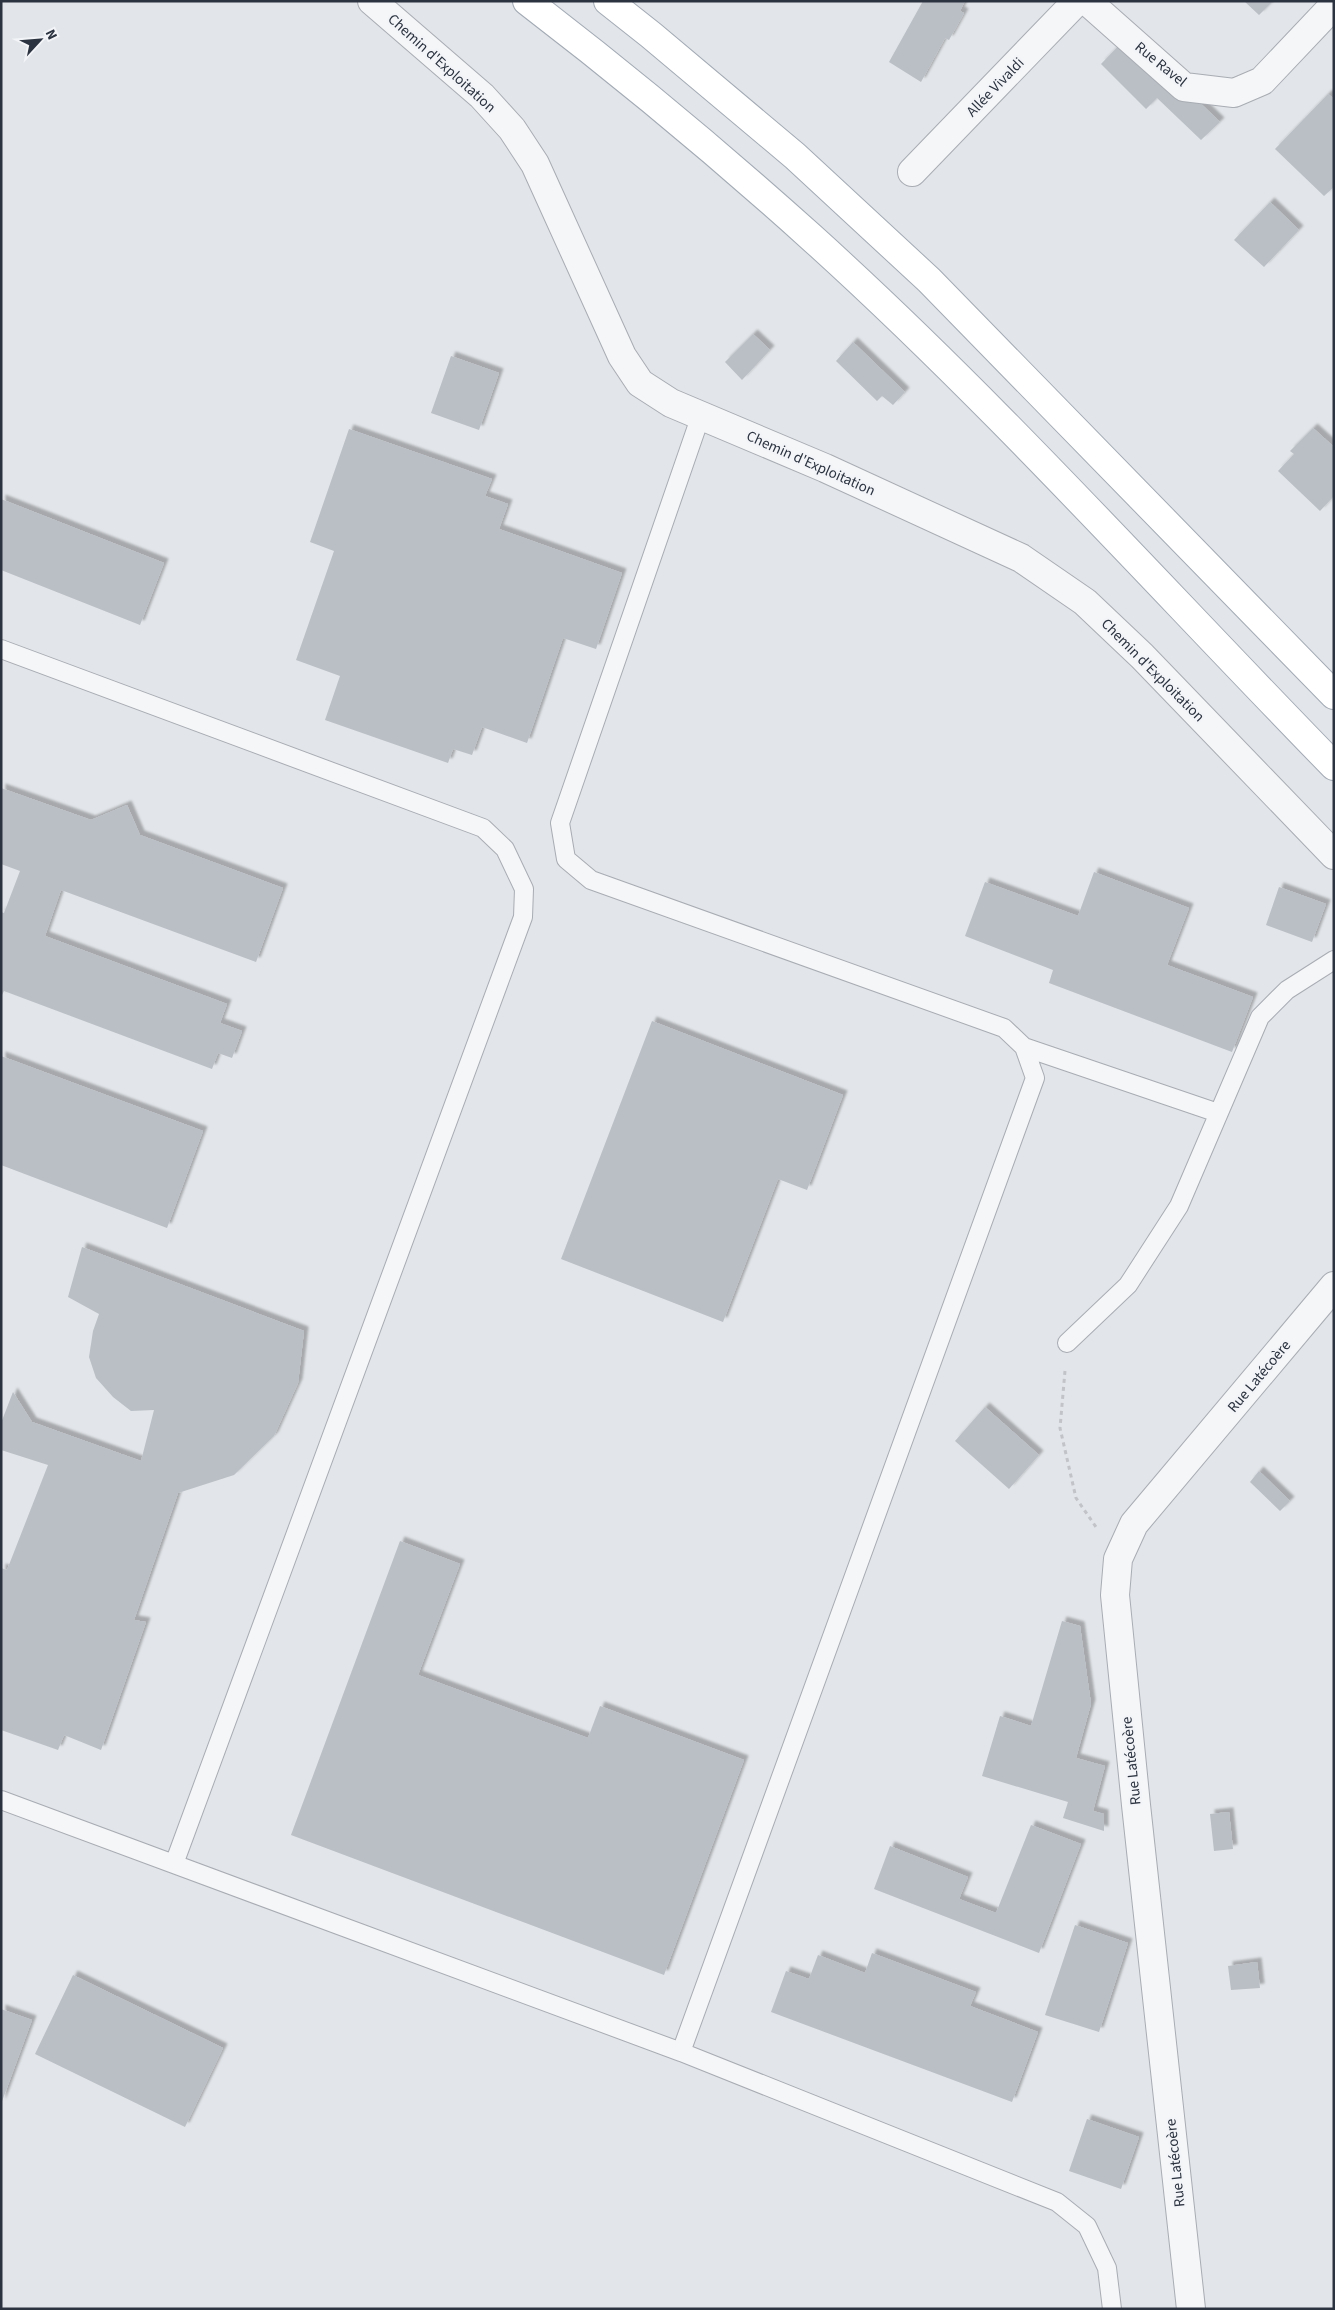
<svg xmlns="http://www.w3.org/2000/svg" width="1335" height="2310" viewBox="0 0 1335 2310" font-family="'Source Sans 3',sans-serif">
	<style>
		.building { fill: #babfc6; filter: url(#shadow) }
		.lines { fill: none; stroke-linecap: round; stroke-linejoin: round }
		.service-casing { stroke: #a8acb3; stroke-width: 20 }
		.minor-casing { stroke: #a8acb3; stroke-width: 30 }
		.primary-casing { stroke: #a3aab4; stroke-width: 30 }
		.path { stroke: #c1c3c8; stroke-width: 3; stroke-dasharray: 4 4; stroke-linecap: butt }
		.service { stroke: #f5f6f8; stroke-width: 18 }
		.minor { stroke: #f5f6f8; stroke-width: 28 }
		.primary { stroke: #fff; stroke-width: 28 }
		.labels { text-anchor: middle; stroke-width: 4.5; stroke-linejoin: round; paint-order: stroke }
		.street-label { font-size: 15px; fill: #2c3340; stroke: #f2f4f7 }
	</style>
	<defs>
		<filter id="shadow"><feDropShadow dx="4.5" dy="-4.5" stdDeviation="1" flood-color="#0004"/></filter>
	</defs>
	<rect width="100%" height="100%" fill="#e2e5e9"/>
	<path class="building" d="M 923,1 L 965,1 L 960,11 L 964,13 L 949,40 L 945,38 L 921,82 L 889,62 Z
		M 1244,1 L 1273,1 L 1259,15 Z
		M 1129,35 L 1220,122 L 1201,140 L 1157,98 L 1146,109 L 1101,64 Z
		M 1328,94 L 1334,99 L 1334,187 L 1324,196 L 1275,149 Z
		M 1270,202 L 1299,230 L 1264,267 L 1234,240 Z
		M 753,334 L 770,350 L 742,380 L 725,362 Z
		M 853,342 L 905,392 L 893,405 L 882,396 L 877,401 L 836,361 Z
		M 451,356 L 499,373 L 479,430 L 431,413 Z
		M 1313,428 L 1334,447 L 1334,496 L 1320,511 L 1278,471 L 1294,454 L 1290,451 Z
		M 349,429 L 492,479 L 485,496 L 508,504 L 499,529 L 622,573 L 596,649 L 563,638 L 527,743 L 482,727 L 472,755 L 453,749 L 448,763 L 325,720 L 340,676 L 296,660 L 334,551 L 310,542 Z
		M 1,499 L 164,563 L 140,625 L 1,570 Z
		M 1,788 L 91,820 L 127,805 L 140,835 L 283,888 L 256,962 L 61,890 L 45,936 L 227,1004 L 220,1023 L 242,1031 L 232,1058 L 218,1053 L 212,1069 L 4,991 L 1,997 L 1,912 L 4,913 L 20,871 L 1,864 Z
		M 1094,872 L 1189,908 L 1167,965 L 1253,997 L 1232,1052 L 1049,983 L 1053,970 L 965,936 L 985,882 L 1078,916 Z
		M 1279,887 L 1326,904 L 1312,942 L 1266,925 Z
		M 652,1021 L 843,1095 L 807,1190 L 778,1179 L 723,1322 L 561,1259 Z
		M 1,1056 L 203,1131 L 167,1228 L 1,1165 Z
		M 82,1247 L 304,1331 L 298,1383 L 274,1436 L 234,1475 L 178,1493 L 134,1620 L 146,1622 L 101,1750 L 64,1735 L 58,1750 L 1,1730 L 1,1568 L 7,1570 L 48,1465 L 1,1450 L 1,1423 L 13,1392 L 32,1422 L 141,1461 L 154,1410 L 131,1411 L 113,1397 L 96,1378 L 89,1357 L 93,1331 L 99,1314 L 68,1297 Z
		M 985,1407 L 1039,1455 L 1009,1489 L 955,1441 Z
		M 1259,1471 L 1290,1501 L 1280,1511 L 1250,1482 Z
		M 400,1541 L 460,1564 L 418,1675 L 588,1738 L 600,1706 L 744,1760 L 664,1975 L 291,1835 Z
		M 1062,1621 L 1080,1626 L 1091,1704 L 1076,1758 L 1105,1766 L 1093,1811 L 1104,1814 L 1104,1831 L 1063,1818 L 1068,1802 L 982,1776 L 1000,1716 L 1031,1726 Z
		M 1229,1812 L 1233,1849 L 1214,1851 L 1210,1814 Z
		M 1031,1825 L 1081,1844 L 1039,1953 L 874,1889 L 890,1846 L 968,1877 L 959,1899 L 996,1913 Z
		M 1075,1925 L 1128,1943 L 1099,2032 L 1045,2015 Z
		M 872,1953 L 976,1992 L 970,2006 L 1038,2032 L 1012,2102 L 771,2012 L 786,1971 L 809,1979 L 818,1955 L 865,1973 Z
		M 1257,1962 L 1260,1988 L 1231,1990 L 1228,1966 Z
		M 73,1975 L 223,2048 L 185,2127 L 35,2054 Z
		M 1,2009 L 32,2020 L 1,2104 Z
		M 1087,2119 L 1139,2137 L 1121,2189 L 1069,2171 Z"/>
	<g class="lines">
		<g class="service-casing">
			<path id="service" d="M 701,415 L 560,823 L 566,859 L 591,880 L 1004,1028 L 1024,1047 L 1035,1078 L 681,2052 L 1057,2202 L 1087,2226 L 1107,2268 L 1112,2309
				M 1,649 L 483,828 L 505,849 L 524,889 L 523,917 L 174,1864
				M 1024,1047 L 1218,1113
				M 1067,1343 L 1128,1285 L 1179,1206 L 1260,1017 L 1287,990 L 1334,960
				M 1,1800 L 681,2052"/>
		</g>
		<g class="minor-casing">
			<path id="minor" d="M 372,1 L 482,96 L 512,129 L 535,164 L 622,356 L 640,383 L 671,403 L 825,468 L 1021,558 L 1085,602 L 1142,656 L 1334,855
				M 1087,1 L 1184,87 L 1234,93 L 1262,81 L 1334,5
				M 912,172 L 1077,1
				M 1191,2309 L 1136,1805 L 1115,1595 L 1118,1559 L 1134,1524 L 1334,1286"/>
		</g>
		<g class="primary-casing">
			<path id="primary" d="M 527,1 C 625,76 720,155 811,237 C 995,403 1161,589 1334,766
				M 608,1 L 651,35 L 795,156 L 929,280 L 1334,695"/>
		</g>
		<path class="path" d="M 1065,1371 L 1060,1428 L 1076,1498 L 1096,1527"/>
		<use href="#service" class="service"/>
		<use href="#minor" class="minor"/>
		<use href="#primary" class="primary"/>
	</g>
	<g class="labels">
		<g class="street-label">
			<text transform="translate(442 63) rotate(42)" y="5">Chemin d'Exploitation</text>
			<text transform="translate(1161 64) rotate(39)" y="5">Rue Ravel</text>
			<text transform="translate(995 87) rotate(-46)" y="5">Allée Vivaldi</text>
			<text transform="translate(811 463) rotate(24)" y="5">Chemin d'Exploitation</text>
			<text transform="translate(1153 670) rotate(45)" y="5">Chemin d'Exploitation</text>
			<text transform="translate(1259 1376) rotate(-50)" y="5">Rue Latécoère</text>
			<text transform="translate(1131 1761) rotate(-96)" y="5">Rue Latécoère</text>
			<text transform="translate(1175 2163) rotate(-96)" y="5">Rue Latécoère</text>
		</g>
	</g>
	<rect width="1335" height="2310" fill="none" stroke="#2c3340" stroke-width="5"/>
	<g transform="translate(40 40) rotate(64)" stroke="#f2f4f7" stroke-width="4" paint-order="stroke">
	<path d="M0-4L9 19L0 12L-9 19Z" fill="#2c3340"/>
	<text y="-8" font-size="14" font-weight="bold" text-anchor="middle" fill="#2c3340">N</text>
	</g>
</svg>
